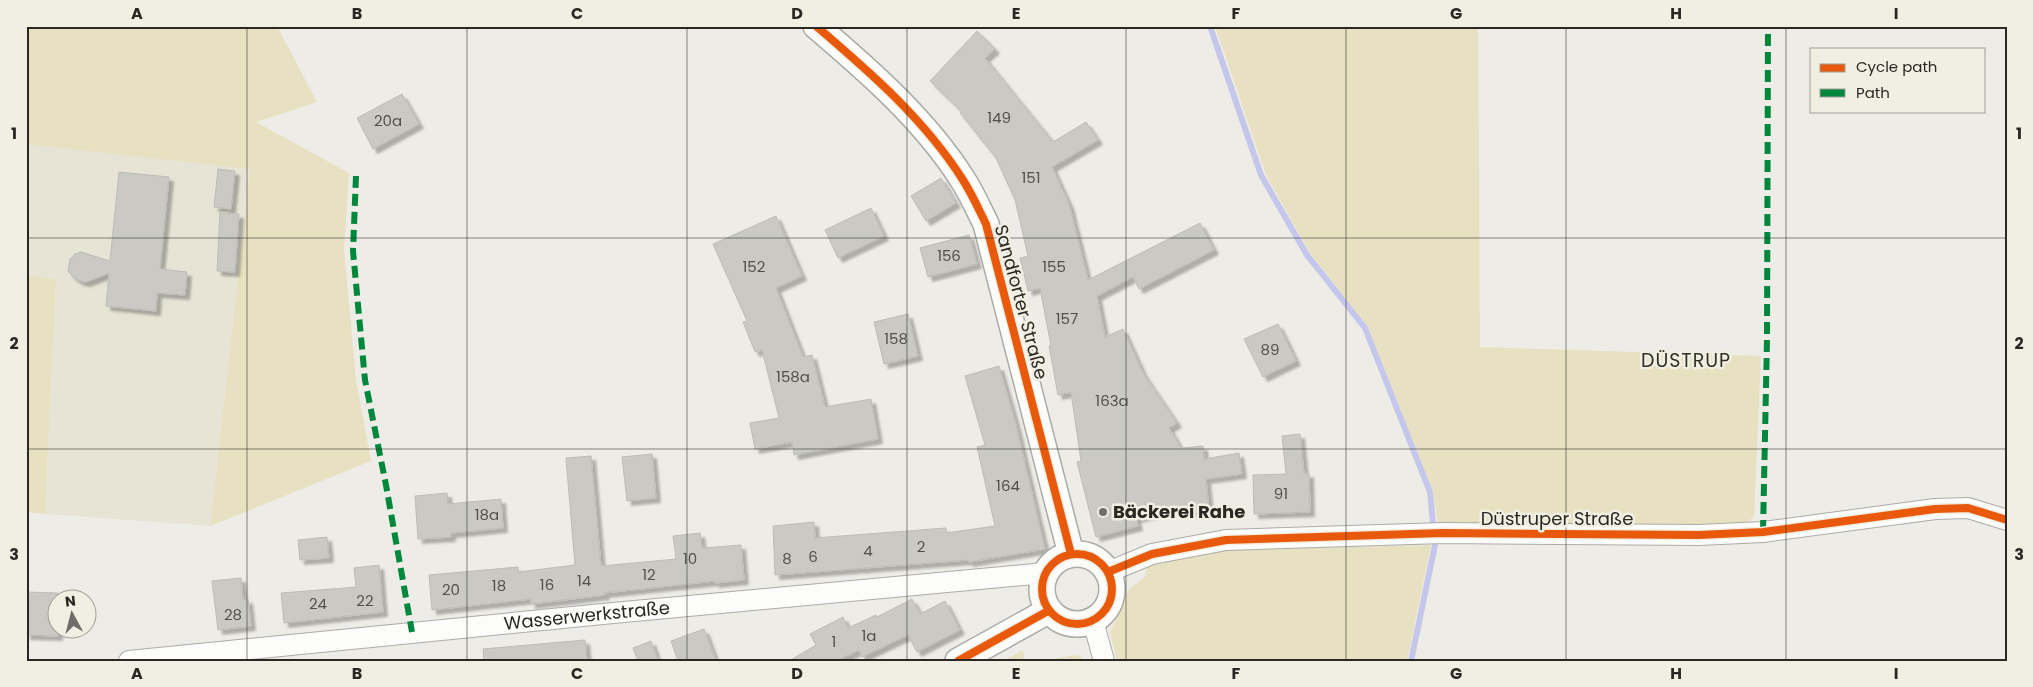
<svg xmlns="http://www.w3.org/2000/svg" width="2033" height="687" viewBox="0 0 2033 687" font-family="Poppins,sans-serif">
	<style>
		.built { fill: #e7e4d6 }
		.green { fill: #e7e0c1 }
		.lines { fill: none; stroke-linecap: round; stroke-linejoin: round }
		.stream { stroke: #c4c7eb; stroke-width: 6 }
		.building { fill: #cac9c4; stroke: #bdbcb7; filter: url(#shadow) }
		.minor-casing { stroke: #acaba6; stroke-width: 22 }
		.tertiary-casing { stroke: #acaba6; stroke-width: 28 }
		.minor { stroke: #fcfcfb; stroke-width: 20 }
		.tertiary { stroke: #fcfcfb; stroke-width: 25 }
		.quiet { stroke: #00873e; stroke-width: 6; stroke-dasharray: 12 6; stroke-linecap: butt }
		.cycleway-casing { stroke: #f1eee2; stroke-width: 11 }
		.cycleway { stroke: #e8590c; stroke-width: 8 }
		.grid { fill: none; stroke: #292823; stroke-width: 1; stroke-opacity: 0.55 }
		.poi-dot { fill: #6e6d67; stroke: #f1eee2; stroke-width: 2 }
		.labels { text-anchor: middle; stroke-width: 5; stroke-linejoin: round; paint-order: stroke }
		.number-label { font-size: 15px; fill: #51504b }
		.street-label { font-size: 18px; fill: #292823; stroke: #f1eee2 }
		.poi-label { font-size: 18px; font-weight: bold; fill: #292823; stroke: #f1eee2; text-anchor: start }
		.neighbourhood-label { font-size: 19px; letter-spacing: 1px; fill: #323026; stroke: #f1eee2 }
		.neatline { fill: none; stroke: #292823; stroke-width: 2 }
		.grid-label { font-size: 16px; text-anchor: middle; font-weight: bold; fill: #292823 }
	</style>
	<defs>
		<filter id="shadow"><feDropShadow dx="4.5" dy="4.5" stdDeviation="1" flood-color="#0004"/></filter>
	</defs>
	<rect width="100%" height="100%" fill="#eeece6"/>
	<path class="built" d="M 26,144 L 250,168 L 210,526 L 45,514 L 56,279 L 26,275 Z"/>
	<path class="green" d="M 26,26 L 277,26 L 317,102 L 256,122 L 349,173 L 344,249 L 356,380 L 371,461 L 210,526 L 250,169 L 26,144 Z
		M 1215,26 L 1478,26 L 1480,347 L 1761,356 L 1754,516 L 1747,523 L 1699,525 L 1438,525 L 1433,491 L 1368,327 L 1310,253 L 1266,175 Z
		M 26,275 L 56,279 L 45,514 L 26,512 Z
		M 1431,545 L 1407,661 L 1117,661 L 1110,632 L 1129,589 L 1145,577 L 1147,566 L 1228,550 Z
		M 1023,650 L 1025,661 L 1003,661 Z
		M 1079,655 L 1084,661 L 1037,661 Z"/>
	<g class="lines">
		<path class="stream" d="M 1210,26 L 1261,175 L 1307,255 L 1365,328 L 1430,492 L 1435,545 L 1411,661"/>
	</g>
	<path class="building" d="M 977,31 L 995,49 L 985,58 L 1053,142 L 1086,122 L 1098,140 L 1052,167 L 1069,204 L 1088,280 L 1200,223 L 1214,250 L 1139,289 L 1133,277 L 1097,296 L 1105,337 L 1123,329 L 1143,373 L 1177,423 L 1169,428 L 1181,448 L 1203,446 L 1204,459 L 1239,453 L 1242,474 L 1206,479 L 1209,510 L 1187,513 L 1186,507 L 1136,518 L 1138,526 L 1096,537 L 1077,462 L 1081,461 L 1071,392 L 1058,395 L 1049,346 L 1051,346 L 1040,288 L 1028,291 L 1020,258 L 1028,256 L 1015,200 L 996,158 L 960,113 L 962,112 L 930,81 Z
		M 402,94 L 419,124 L 373,149 L 357,118 Z
		M 218,169 L 235,171 L 231,209 L 214,207 Z
		M 119,172 L 169,177 L 160,269 L 187,272 L 185,295 L 157,293 L 156,311 L 106,306 L 109,273 L 86,282 L 80,281 L 73,277 L 68,271 L 70,259 L 75,254 L 81,252 L 110,261 Z
		M 941,178 L 956,203 L 926,221 L 911,196 Z
		M 871,208 L 884,236 L 838,258 L 825,230 Z
		M 220,213 L 239,214 L 235,272 L 217,271 Z
		M 776,216 L 802,276 L 776,288 L 803,357 L 812,355 L 825,407 L 871,399 L 878,439 L 794,455 L 792,442 L 755,449 L 750,423 L 779,418 L 762,350 L 755,352 L 743,322 L 747,321 L 713,244 Z
		M 969,235 L 977,264 L 928,277 L 920,248 Z
		M 908,314 L 918,356 L 884,364 L 874,322 Z
		M 1278,324 L 1296,361 L 1263,377 L 1244,339 Z
		M 999,366 L 1016,425 L 1045,549 L 969,562 L 968,560 L 775,575 L 773,526 L 814,522 L 815,538 L 946,528 L 946,533 L 995,526 L 977,447 L 985,445 L 965,376 Z
		M 1300,434 L 1304,474 L 1309,473 L 1310,512 L 1254,514 L 1253,475 L 1286,474 L 1282,436 Z
		M 652,454 L 656,498 L 627,501 L 622,457 Z
		M 591,456 L 601,566 L 676,559 L 673,536 L 700,533 L 702,548 L 741,545 L 744,580 L 715,583 L 715,581 L 604,593 L 605,595 L 531,604 L 531,599 L 432,610 L 429,575 L 518,567 L 518,572 L 575,565 L 566,458 Z
		M 447,493 L 448,504 L 501,499 L 503,528 L 451,533 L 451,537 L 418,539 L 415,496 Z
		M 327,537 L 329,558 L 300,560 L 298,540 Z
		M 379,565 L 383,612 L 284,623 L 281,593 L 356,587 L 354,568 Z
		M 241,578 L 243,600 L 248,599 L 251,626 L 218,630 L 212,581 Z
		M 26,592 L 58,593 L 58,636 L 26,635 Z
		M 912,599 L 920,614 L 945,601 L 960,630 L 917,652 L 908,635 L 862,657 L 859,650 L 836,661 L 789,661 L 816,645 L 810,634 L 843,617 L 848,628 L 876,615 L 877,617 Z
		M 704,629 L 716,661 L 678,661 L 671,641 Z
		M 585,640 L 587,661 L 484,661 L 483,649 Z
		M 651,641 L 658,661 L 638,661 L 633,648 Z"/>
	<g class="lines">
		<g class="minor-casing">
			<g id="minor">
				<path d="M 1108,572 L 1152,554 L 1226,540 L 1443,533 L 1699,535 L 1763,532 L 1935,509 L 1968,508 L 2007,520"/>
				<path d="M 1093,621 L 1104,661"/>
				<path id="s1" d="M 129,661 L 613,613 L 1045,573"/>
			</g>
		</g>
		<g class="tertiary-casing">
			<path id="tertiary" d="M 816,26 C 870,72 925,120 963,180 C 972,194 979,210 986,224 L 1071,554
				M1042 589a35 35 0 1 1 70 0a35 35 0 1 1-70 0Z
				M 958,661 L 1048,611"/>
		</g>
		<use href="#minor" class="minor"/>
		<use href="#tertiary" class="tertiary"/>
		<path class="quiet" d="M 356,176 L 353,251 L 365,380 L 386,485 L 412,632
			M 1763,532 L 1767,339 L 1768,26"/>
		<g class="cycleway-casing">
			<path id="cycleway" d="M 816,26 C 870,72 925,120 963,180 C 972,194 979,210 986,224 L 1071,554
				M1042 589a35 35 0 1 1 70 0a35 35 0 1 1-70 0Z
				M 1108,572 L 1152,554 L 1226,540 L 1443,533 L 1699,535 L 1763,532 L 1935,509 L 1968,508 L 2007,520
				M 958,661 L 1048,611"/>
		</g>
		<use href="#cycleway" class="cycleway"/>
	</g>
	<path class="grid" d="M 247,26 L 247,661M 467,26 L 467,661M 687,26 L 687,661M 907,26 L 907,661M 1126,26 L 1126,661M 1346,26 L 1346,661M 1566,26 L 1566,661M 1786,26 L 1786,661M 26,238 L 2007,238M 26,449 L 2007,449"/>
	<circle class="poi-dot" cx="1103" cy="512" r="5"/>
	<g class="labels">
		<g class="number-label">
			<text x="999" y="123">149</text>
			<text x="388" y="126">20a</text>
			<text x="1031" y="183">151</text>
			<text x="949" y="261">156</text>
			<text x="754" y="272">152</text>
			<text x="1054" y="272">155</text>
			<text x="1067" y="324">157</text>
			<text x="896" y="344">158</text>
			<text x="1270" y="355">89</text>
			<text x="793" y="382">158a</text>
			<text x="1112" y="406">163a</text>
			<text x="1008" y="491">164</text>
			<text x="1281" y="499">91</text>
			<text x="487" y="520">18a</text>
			<text x="921" y="552">2</text>
			<text x="868" y="556">4</text>
			<text x="813" y="562">6</text>
			<text x="690" y="564">10</text>
			<text x="787" y="564">8</text>
			<text x="649" y="580">12</text>
			<text x="584" y="586">14</text>
			<text x="547" y="590">16</text>
			<text x="499" y="591">18</text>
			<text x="451" y="595">20</text>
			<text x="365" y="606">22</text>
			<text x="318" y="609">24</text>
			<text x="233" y="620">28</text>
			<text x="869" y="641">1a</text>
			<text x="834" y="647">1</text>
		</g>
		<g class="street-label">
			<text transform="translate(1021 302) rotate(75)" y="6">Sandforter Straße</text>
			<text x="1557" y="525">Düstruper Straße</text>
			<text dy="6" stroke="none"><textPath href="#s1" startOffset="460">Wasserwerkstraße</textPath></text>
		</g>
		<g class="poi-label">
			<text x="1113" y="518">Bäckerei Rahe</text>
		</g>
		<g class="neighbourhood-label">
			<text x="1686" y="367">DÜSTRUP</text>
		</g>
	</g>
	<rect width="2033" height="687" fill="none" stroke="#f1eee2" stroke-width="55"/>
	<rect x="1810" y="48" width="175" height="65" fill="#f1eee2" stroke="#a19f96"/>
	<rect x="1820" y="64" width="25" height="8" fill="#e8590c" stroke="#a19f96"/>
	<text x="1856" y="72" font-size="15" fill="#292823">Cycle path</text>
	<rect x="1820" y="89" width="25" height="8" fill="#00873e" stroke="#a19f96"/>
	<text x="1856" y="98" font-size="15" fill="#292823">Path</text>
	<g transform="translate(72 614) rotate(353)"><circle r="24" fill="#f1eee2" stroke="#a19f96"/>
	<path d="M0-4L9 19L0 12L-9 19Z" fill="#6e6d67"/>
	<text y="-8" font-size="14" font-weight="bold" text-anchor="middle" fill="#292823">N</text>
	</g>
	<rect x="28" y="28" width="1978" height="632" class="neatline"/>
	<g class="grid-label">
		<text x="137" y="19">A</text>
		<text x="357" y="19">B</text>
		<text x="577" y="19">C</text>
		<text x="797" y="19">D</text>
		<text x="1016" y="19">E</text>
		<text x="1236" y="19">F</text>
		<text x="1456" y="19">G</text>
		<text x="1676" y="19">H</text>
		<text x="1896" y="19">I</text>
		<text x="14" y="139">1</text>
		<text x="2019" y="139">1</text>
		<text x="14" y="349">2</text>
		<text x="2019" y="349">2</text>
		<text x="14" y="560">3</text>
		<text x="2019" y="560">3</text>
		<text x="137" y="679">A</text>
		<text x="357" y="679">B</text>
		<text x="577" y="679">C</text>
		<text x="797" y="679">D</text>
		<text x="1016" y="679">E</text>
		<text x="1236" y="679">F</text>
		<text x="1456" y="679">G</text>
		<text x="1676" y="679">H</text>
		<text x="1896" y="679">I</text>
	</g>
</svg>
